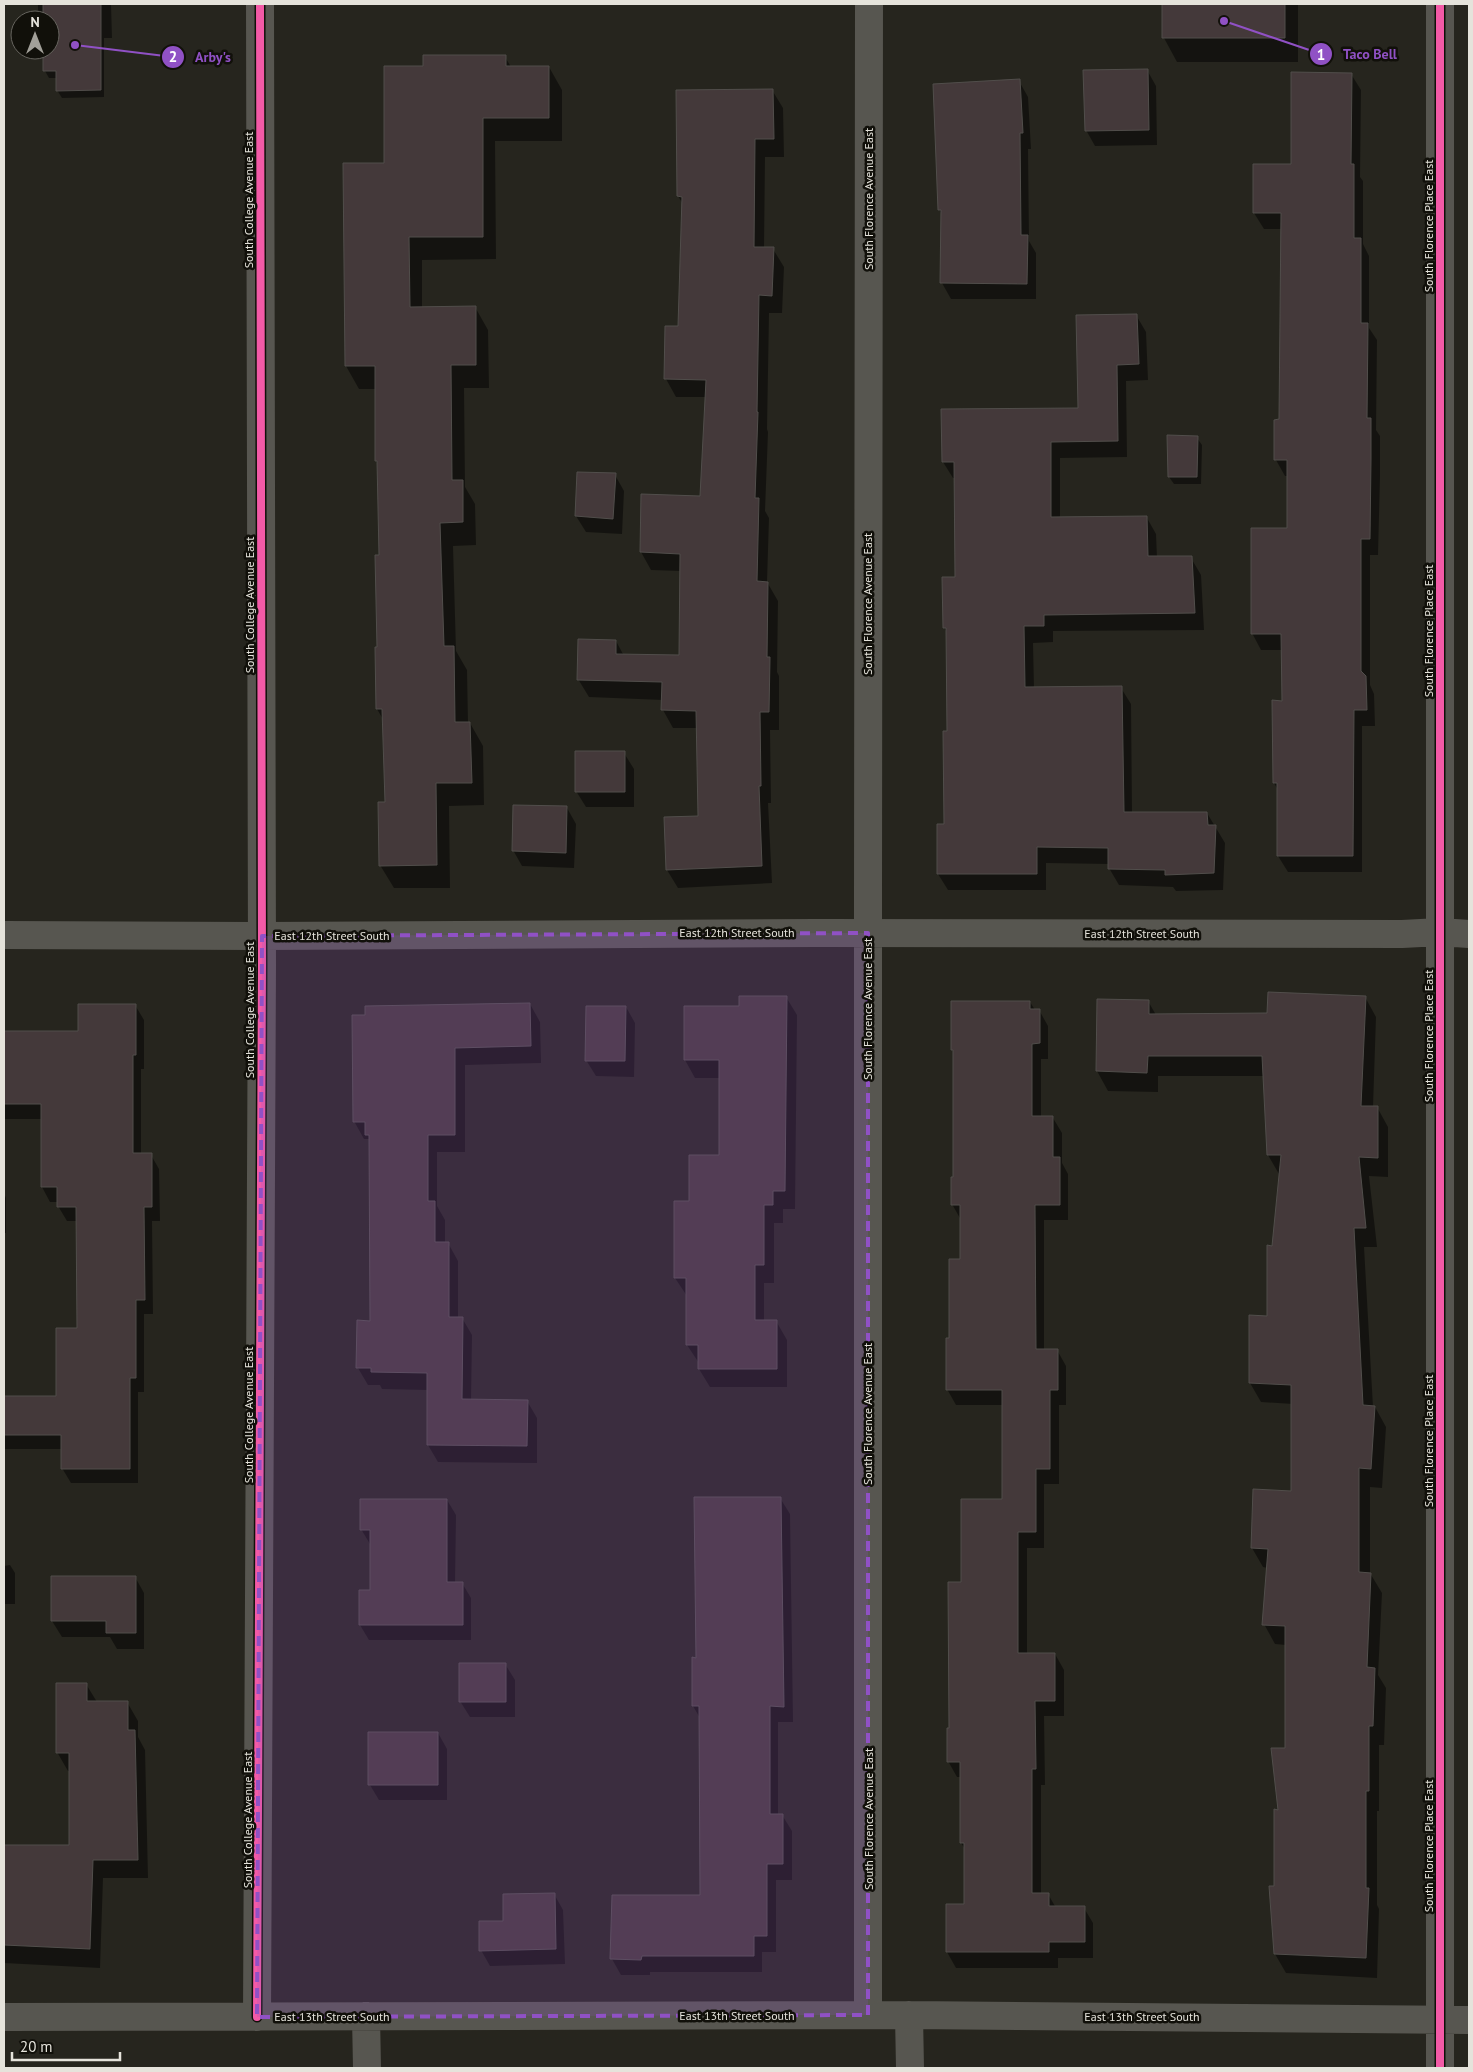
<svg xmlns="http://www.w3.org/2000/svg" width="1473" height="2072" viewBox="0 0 1473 2072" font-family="'PT Sans',sans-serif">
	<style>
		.shadow { fill: #0007 }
		.building { fill: #44393a; stroke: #514e4b }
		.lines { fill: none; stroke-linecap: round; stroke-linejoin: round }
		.minor { stroke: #575650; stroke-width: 28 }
		.cycleway-casing { stroke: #11100a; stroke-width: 11 }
		.cycleway { stroke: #f35aa7; stroke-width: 8 }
		.marked { fill: #9051c5; fill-opacity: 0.2; stroke: #9051c5; stroke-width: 4; stroke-dasharray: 10 6; stroke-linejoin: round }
		.labels { text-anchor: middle; stroke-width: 5; stroke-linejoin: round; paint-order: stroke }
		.street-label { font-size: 12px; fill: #e5e3db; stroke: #11100a }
		.leader { fill: none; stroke: #9051c5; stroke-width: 2 }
		.callout-dot { fill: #9051c5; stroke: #11100a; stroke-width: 2 }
		.mark-label { font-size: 15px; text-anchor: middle; font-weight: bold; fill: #fff }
		.callout-label { font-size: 14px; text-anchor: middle; font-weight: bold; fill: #9051c5; stroke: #11100a; stroke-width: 5; stroke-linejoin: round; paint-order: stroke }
	</style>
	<rect width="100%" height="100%" fill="#26251e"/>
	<path class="shadow" d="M 38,4 L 111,4 L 112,38 L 104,38 L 104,97 L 62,98 L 57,90 L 57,78 L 49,78 L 45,71 L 45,50 L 50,50 L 50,20 L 38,20 Z
		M 1164,4 L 1298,4 L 1298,62 L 1177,62 L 1164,38 Z
		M 505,57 L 511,67 L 549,67 L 562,90 L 562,141 L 495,141 L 496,259 L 422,260 L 422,308 L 475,307 L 488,330 L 489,388 L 464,388 L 465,487 L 475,504 L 476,545 L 453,546 L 456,651 L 467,670 L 468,723 L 470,723 L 483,746 L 484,805 L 449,806 L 450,888 L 394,888 L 380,865 L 387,803 L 384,721 L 377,709 L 381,556 L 378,465 L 376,461 L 376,389 L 359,389 L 346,366 L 385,164 L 424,67 Z
		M 1147,70 L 1156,86 L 1157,145 L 1095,146 L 1086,130 Z
		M 1351,74 L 1361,90 L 1360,177 L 1363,181 L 1363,244 L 1369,256 L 1369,328 L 1377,340 L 1376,430 L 1380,436 L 1380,476 L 1378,555 L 1370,555 L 1370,685 L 1374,694 L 1375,726 L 1362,726 L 1362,872 L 1288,872 L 1278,856 L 1278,790 L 1274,783 L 1284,702 L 1282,650 L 1261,650 L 1252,633 L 1288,530 L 1288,476 L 1285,476 L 1276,460 L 1280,421 L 1282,229 L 1264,229 L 1254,213 L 1293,165 Z
		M 1019,81 L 1028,97 L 1031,149 L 1028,149 L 1029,241 L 1036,253 L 1036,299 L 951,299 L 942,283 L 942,215 L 939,209 Z
		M 772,90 L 783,108 L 784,157 L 765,157 L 764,248 L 773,249 L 784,267 L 782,313 L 769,313 L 767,429 L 768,432 L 765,511 L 769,518 L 767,582 L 778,601 L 777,672 L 779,676 L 779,730 L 770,730 L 771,803 L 768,803 L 772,883 L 678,888 L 667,870 L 665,818 L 700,817 L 698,728 L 673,728 L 663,710 L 663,700 L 589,697 L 578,679 L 616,641 L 624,656 L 680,657 L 681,571 L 651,570 L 641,552 L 701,498 L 706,397 L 676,397 L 666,379 L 679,327 L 683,204 L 678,196 Z
		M 1136,315 L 1146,332 L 1148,380 L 1126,381 L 1127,457 L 1060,458 L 1060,518 L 1147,518 L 1156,534 L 1157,558 L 1191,558 L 1201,575 L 1204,630 L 1053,631 L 1053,642 L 1033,643 L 1034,689 L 1121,688 L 1131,704 L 1132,813 L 1207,813 L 1225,843 L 1223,890 L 1176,891 L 1173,887 L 1119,885 L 1109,868 L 1109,864 L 1046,863 L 1046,890 L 948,890 L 938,874 L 945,825 L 948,732 L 947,633 L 944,627 L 956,578 L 956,478 L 953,478 L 943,462 L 1080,410 Z
		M 1197,438 L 1202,445 L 1201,484 L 1174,484 L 1169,477 Z
		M 579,473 L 615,475 L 624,491 L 622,534 L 586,532 L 576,516 Z
		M 624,753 L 634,769 L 634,807 L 586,807 L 576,791 Z
		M 567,808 L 576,824 L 574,868 L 522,866 L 513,850 Z
		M 786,997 L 797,1015 L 795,1209 L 783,1209 L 783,1223 L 774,1223 L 774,1283 L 764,1283 L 764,1321 L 776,1321 L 787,1340 L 787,1387 L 710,1387 L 699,1369 L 699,1363 L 687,1345 L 687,1296 L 675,1278 L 690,1202 L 720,1156 L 720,1078 L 695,1078 L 685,1060 L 740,1007 Z
		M 1365,997 L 1376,1017 L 1373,1107 L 1377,1107 L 1388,1127 L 1388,1177 L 1369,1176 L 1377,1247 L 1364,1247 L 1373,1407 L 1375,1407 L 1386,1427 L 1382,1488 L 1370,1487 L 1370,1573 L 1382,1593 L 1378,1675 L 1386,1688 L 1384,1745 L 1379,1745 L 1379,1811 L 1377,1811 L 1377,1905 L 1379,1909 L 1377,1978 L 1286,1973 L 1275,1954 L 1275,1887 L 1286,1750 L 1286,1645 L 1275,1644 L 1264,1624 L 1268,1568 L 1263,1567 L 1252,1548 L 1293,1492 L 1293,1404 L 1261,1402 L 1250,1383 L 1268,1317 L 1279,1174 L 1268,1155 L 1264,1076 L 1158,1076 L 1158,1092 L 1108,1091 L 1097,1071 L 1098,1000 L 1148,1001 L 1156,1015 L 1269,1014 Z
		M 952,1002 L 1030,1002 L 1035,1010 L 1039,1010 L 1048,1026 L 1048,1059 L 1041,1059 L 1041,1118 L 1053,1118 L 1062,1133 L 1062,1163 L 1068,1174 L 1068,1220 L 1044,1220 L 1044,1350 L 1057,1350 L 1066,1366 L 1066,1405 L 1059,1405 L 1059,1484 L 1044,1484 L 1044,1548 L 1027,1548 L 1027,1654 L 1055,1654 L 1064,1670 L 1064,1716 L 1044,1716 L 1045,1785 L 1041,1785 L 1041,1894 L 1048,1894 L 1056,1908 L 1084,1908 L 1093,1923 L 1093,1958 L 1058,1958 L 1058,1968 L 956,1968 L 947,1952 L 965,1905 L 965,1849 L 961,1843 L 961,1777 L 957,1777 L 948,1761 L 962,1583 L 1004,1500 L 1004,1405 L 956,1405 L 947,1389 L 950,1339 L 961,1260 L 961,1220 L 952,1204 L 955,1179 L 955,1054 L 952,1050 Z
		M 530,1004 L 540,1022 L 541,1063 L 465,1065 L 465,1152 L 437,1152 L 437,1206 L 445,1220 L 445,1243 L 448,1243 L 458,1261 L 458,1318 L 462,1318 L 472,1335 L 471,1400 L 527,1401 L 537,1418 L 537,1463 L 438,1462 L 428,1445 L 428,1390 L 382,1389 L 380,1385 L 368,1385 L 358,1368 L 371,1322 L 370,1141 L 369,1139 L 364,1139 L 354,1121 L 353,1016 Z
		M 135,1005 L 144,1020 L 144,1069 L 141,1069 L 141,1155 L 151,1155 L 159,1169 L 160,1221 L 152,1221 L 153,1314 L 144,1314 L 144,1392 L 138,1392 L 138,1483 L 71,1483 L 62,1468 L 62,1449 L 4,1449 L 4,1397 L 57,1397 L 79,1329 L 77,1221 L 67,1221 L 58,1206 L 58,1202 L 50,1202 L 42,1187 L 42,1119 L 4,1119 L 4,1032 L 80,1032 Z
		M 626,1007 L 635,1023 L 634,1077 L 596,1076 L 586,1060 Z
		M 4,1193 L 6,1198 L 6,1233 L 4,1233 Z
		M 780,1498 L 790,1514 L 793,1722 L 778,1722 L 778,1815 L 782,1815 L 792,1831 L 792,1880 L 776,1880 L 776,1952 L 762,1952 L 762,1972 L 650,1972 L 650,1975 L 621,1975 L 612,1959 L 701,1896 L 700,1718 L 693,1706 L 697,1659 Z
		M 447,1500 L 456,1515 L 455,1583 L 462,1583 L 471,1598 L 471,1640 L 369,1640 L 360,1625 L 372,1591 L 370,1544 L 361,1529 Z
		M 10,1565 L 15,1573 L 15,1604 L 4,1604 L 4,1566 Z
		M 135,1577 L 144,1593 L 144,1649 L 117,1649 L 110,1637 L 62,1637 L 52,1621 Z
		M 505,1664 L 515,1680 L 515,1717 L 470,1717 L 460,1701 Z
		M 86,1684 L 97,1702 L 127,1702 L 138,1721 L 138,1737 L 145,1750 L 148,1878 L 103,1878 L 100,1968 L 4,1963 L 4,1847 L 70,1847 L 70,1771 L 68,1771 L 57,1752 Z
		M 438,1733 L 447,1749 L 447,1800 L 379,1800 L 370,1785 Z
		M 554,1894 L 563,1910 L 565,1964 L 490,1966 L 481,1950 L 505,1922 Z"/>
	<path class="building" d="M 43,4 L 101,4 L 101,90 L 56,91 L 56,71 L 43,71 L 43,50 L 50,50 L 50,20 L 43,20 Z
		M 1162,4 L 1285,4 L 1285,38 L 1162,38 Z
		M 423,55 L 506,55 L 506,66 L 549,66 L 549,118 L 483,118 L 483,237 L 409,237 L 410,307 L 476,306 L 476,365 L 451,365 L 452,480 L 463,480 L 463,522 L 440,523 L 444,646 L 454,646 L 455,722 L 470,722 L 472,783 L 436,783 L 437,865 L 379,866 L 378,802 L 385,802 L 382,709 L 376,709 L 375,647 L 377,647 L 375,555 L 379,555 L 377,461 L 375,461 L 375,366 L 345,366 L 343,163 L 384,163 L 384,66 L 423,66 Z
		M 1148,69 L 1149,130 L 1085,131 L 1083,70 Z
		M 1291,72 L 1352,73 L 1351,164 L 1354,164 L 1354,238 L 1361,238 L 1361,323 L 1368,323 L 1367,418 L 1371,418 L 1371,459 L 1370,539 L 1361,539 L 1361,671 L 1366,676 L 1367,710 L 1354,710 L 1353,856 L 1277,856 L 1277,783 L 1273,783 L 1272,700 L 1282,701 L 1281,634 L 1251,634 L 1251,528 L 1287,528 L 1287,460 L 1274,460 L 1274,420 L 1279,419 L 1281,213 L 1253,213 L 1253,164 L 1291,164 Z
		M 1020,79 L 1023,133 L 1020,133 L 1021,235 L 1028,235 L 1027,284 L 940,283 L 941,210 L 938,210 L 933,84 Z
		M 773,89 L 774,139 L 755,139 L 754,247 L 774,247 L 772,296 L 759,295 L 757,412 L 758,412 L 755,498 L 759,498 L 757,581 L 768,582 L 767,657 L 770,657 L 769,712 L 760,712 L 761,786 L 759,786 L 762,866 L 666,870 L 664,817 L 698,816 L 696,711 L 661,710 L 662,682 L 577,680 L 578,639 L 616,640 L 616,654 L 679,655 L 680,554 L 640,552 L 641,494 L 700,496 L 706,380 L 664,379 L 665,326 L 678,326 L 682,197 L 677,196 L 676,90 Z
		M 1137,314 L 1139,364 L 1117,365 L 1118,441 L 1051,442 L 1051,517 L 1147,516 L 1148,556 L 1192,556 L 1195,613 L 1044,615 L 1044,626 L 1024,626 L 1025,687 L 1122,686 L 1124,812 L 1207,812 L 1208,825 L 1216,825 L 1214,873 L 1165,875 L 1165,870 L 1108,869 L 1108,848 L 1037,847 L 1037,874 L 937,874 L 937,824 L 944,824 L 943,731 L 947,731 L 946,628 L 943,628 L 942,577 L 955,577 L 954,462 L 942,462 L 941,409 L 1078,408 L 1076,315 Z
		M 1167,435 L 1198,436 L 1197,477 L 1168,477 Z
		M 577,472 L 616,473 L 613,519 L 575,516 Z
		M 575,751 L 625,751 L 625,792 L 575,792 Z
		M 513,805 L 567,806 L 566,853 L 512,851 Z
		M 1268,992 L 1366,996 L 1361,1106 L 1378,1106 L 1378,1158 L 1359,1157 L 1366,1228 L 1354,1228 L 1363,1405 L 1375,1406 L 1371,1469 L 1359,1468 L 1359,1572 L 1371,1573 L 1367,1667 L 1375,1668 L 1373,1726 L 1369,1726 L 1369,1791 L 1366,1791 L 1366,1888 L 1369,1888 L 1366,1958 L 1274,1954 L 1269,1886 L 1274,1886 L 1274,1809 L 1278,1810 L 1271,1748 L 1285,1748 L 1285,1626 L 1262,1625 L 1268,1549 L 1251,1548 L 1253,1489 L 1291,1491 L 1291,1385 L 1249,1383 L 1249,1315 L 1267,1316 L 1267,1245 L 1272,1246 L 1281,1155 L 1267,1155 L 1262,1056 L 1148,1056 L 1147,1073 L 1096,1071 L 1097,999 L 1149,1000 L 1149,1014 L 1267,1013 Z
		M 739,996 L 787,996 L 785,1191 L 773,1191 L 773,1205 L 764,1205 L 764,1265 L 755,1265 L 755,1320 L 777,1320 L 777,1369 L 698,1369 L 698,1345 L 686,1345 L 686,1278 L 674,1278 L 674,1201 L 689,1201 L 689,1155 L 719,1155 L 719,1060 L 684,1060 L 684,1006 L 739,1006 Z
		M 951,1001 L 1030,1001 L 1030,1009 L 1040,1009 L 1040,1043 L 1032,1044 L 1032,1116 L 1053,1116 L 1053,1157 L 1060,1157 L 1060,1205 L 1035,1205 L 1036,1349 L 1058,1349 L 1058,1390 L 1050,1390 L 1050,1469 L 1036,1469 L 1036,1532 L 1018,1532 L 1018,1653 L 1055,1653 L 1055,1701 L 1035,1701 L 1036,1769 L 1032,1769 L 1032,1893 L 1049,1893 L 1049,1906 L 1085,1906 L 1085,1942 L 1049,1942 L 1049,1952 L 946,1952 L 946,1904 L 964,1904 L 964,1843 L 960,1843 L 960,1762 L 947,1762 L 947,1728 L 949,1728 L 948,1582 L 961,1582 L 961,1499 L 1002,1499 L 1002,1390 L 946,1390 L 946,1338 L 949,1338 L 949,1259 L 960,1259 L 960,1205 L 951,1205 L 951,1177 L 953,1177 L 953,1050 L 951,1050 Z
		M 530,1003 L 531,1046 L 455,1048 L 455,1135 L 428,1135 L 428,1201 L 435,1201 L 435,1242 L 449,1242 L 449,1317 L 463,1317 L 462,1399 L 528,1400 L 527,1446 L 427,1445 L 427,1373 L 371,1372 L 371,1368 L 356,1368 L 357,1320 L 370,1321 L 369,1135 L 365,1135 L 365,1122 L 353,1122 L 352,1015 L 365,1015 L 365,1006 Z
		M 78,1004 L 136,1004 L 136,1055 L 133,1055 L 133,1153 L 152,1153 L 152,1207 L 144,1207 L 145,1300 L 136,1300 L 136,1378 L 130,1378 L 130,1469 L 61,1469 L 61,1435 L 4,1435 L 4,1396 L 56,1396 L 56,1328 L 77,1328 L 76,1207 L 57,1207 L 57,1187 L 41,1187 L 41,1104 L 4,1104 L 4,1031 L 78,1031 Z
		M 586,1006 L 626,1006 L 625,1061 L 585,1061 Z
		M 694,1497 L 781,1497 L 784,1707 L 770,1706 L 770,1814 L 783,1814 L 783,1864 L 767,1864 L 767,1936 L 754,1936 L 754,1956 L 642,1956 L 641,1960 L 610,1959 L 612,1895 L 700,1895 L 699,1706 L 692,1706 L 692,1657 L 696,1658 Z
		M 360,1499 L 447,1499 L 447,1582 L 463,1582 L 463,1625 L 359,1625 L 359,1590 L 370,1590 L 370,1530 L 360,1530 Z
		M 51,1576 L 136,1576 L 136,1633 L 106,1633 L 106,1621 L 51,1621 Z
		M 459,1663 L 506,1663 L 506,1702 L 459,1702 Z
		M 56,1683 L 87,1683 L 87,1701 L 128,1701 L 128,1730 L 135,1730 L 138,1860 L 93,1860 L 90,1949 L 4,1945 L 4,1845 L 69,1845 L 69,1753 L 56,1753 Z
		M 368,1732 L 438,1732 L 438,1785 L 368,1785 Z
		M 555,1893 L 556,1949 L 479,1951 L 479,1921 L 503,1921 L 503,1894 Z"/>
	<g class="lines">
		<path class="minor" d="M 1440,4 L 1440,2068
			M 4,935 L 262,936 L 816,933 L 1402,934 L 1440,932 L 1469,934
			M 868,2015 L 868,889 L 869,4
			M 909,2015 L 910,2068
			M 366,2016 L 367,2068
			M 4,2017 L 909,2015 L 1469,2020
			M 257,2017 L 262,964 L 260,4"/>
		<g class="cycleway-casing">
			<path id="cycleway" d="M 1440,4 L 1440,2068
				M 257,2017 L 262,964 L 260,4"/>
		</g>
		<use href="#cycleway" class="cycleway"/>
	</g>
	<path class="marked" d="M 868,933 L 868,2015 L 257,2017 L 262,936 Z"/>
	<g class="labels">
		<g class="street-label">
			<text transform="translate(869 199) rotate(-90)" y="4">South Florence Avenue East</text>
			<text transform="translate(249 200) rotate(-90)" y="4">South College Avenue East</text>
			<text transform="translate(1429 226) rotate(-90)" y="4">South Florence Place East</text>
			<text transform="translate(868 604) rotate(-90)" y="4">South Florence Avenue East</text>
			<text transform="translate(250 605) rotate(-90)" y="4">South College Avenue East</text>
			<text transform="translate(1429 631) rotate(-90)" y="4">South Florence Place East</text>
			<text x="737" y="937">East 12th Street South</text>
			<text x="1142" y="938">East 12th Street South</text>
			<text x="332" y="940">East 12th Street South</text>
			<text transform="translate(868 1009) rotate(-90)" y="4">South Florence Avenue East</text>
			<text transform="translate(250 1010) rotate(-90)" y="4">South College Avenue East</text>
			<text transform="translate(1429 1036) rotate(-90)" y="4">South Florence Place East</text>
			<text transform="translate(868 1414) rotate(-90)" y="4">South Florence Avenue East</text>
			<text transform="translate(249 1415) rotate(-90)" y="4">South College Avenue East</text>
			<text transform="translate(1429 1441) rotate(-90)" y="4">South Florence Place East</text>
			<text transform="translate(869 1819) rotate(-90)" y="4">South Florence Avenue East</text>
			<text transform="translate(248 1820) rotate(-90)" y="4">South College Avenue East</text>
			<text transform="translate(1429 1846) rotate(-90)" y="4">South Florence Place East</text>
			<text x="737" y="2020">East 13th Street South</text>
			<text x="332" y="2021">East 13th Street South</text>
			<text x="1142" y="2021">East 13th Street South</text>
		</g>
	</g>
	<path class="leader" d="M1224 21L1321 54M75 45L173 57"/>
	<g class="callout-dot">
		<circle cx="1224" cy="21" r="5"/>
		<circle cx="75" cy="45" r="5"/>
		<circle cx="1321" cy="54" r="12"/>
		<circle cx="173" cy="57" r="12"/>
	</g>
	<g class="mark-label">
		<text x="1321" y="60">1</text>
		<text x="173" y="62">2</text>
	</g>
	<g class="callout-label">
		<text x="1370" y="59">Taco Bell</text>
		<text x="213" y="62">Arby's</text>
	</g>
	<rect width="1473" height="2072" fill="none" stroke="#e5e3db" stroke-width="10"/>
	<g transform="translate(35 35)"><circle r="24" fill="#11100a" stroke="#66645e"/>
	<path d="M0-4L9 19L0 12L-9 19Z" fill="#a2a099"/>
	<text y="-8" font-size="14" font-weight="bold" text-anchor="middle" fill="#e5e3db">N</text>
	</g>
	<path d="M12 2052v8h108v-8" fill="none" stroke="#e5e3db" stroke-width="2.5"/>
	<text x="20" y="2052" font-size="15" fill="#e5e3db" stroke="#11100a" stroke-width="4" paint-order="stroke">20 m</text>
</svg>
